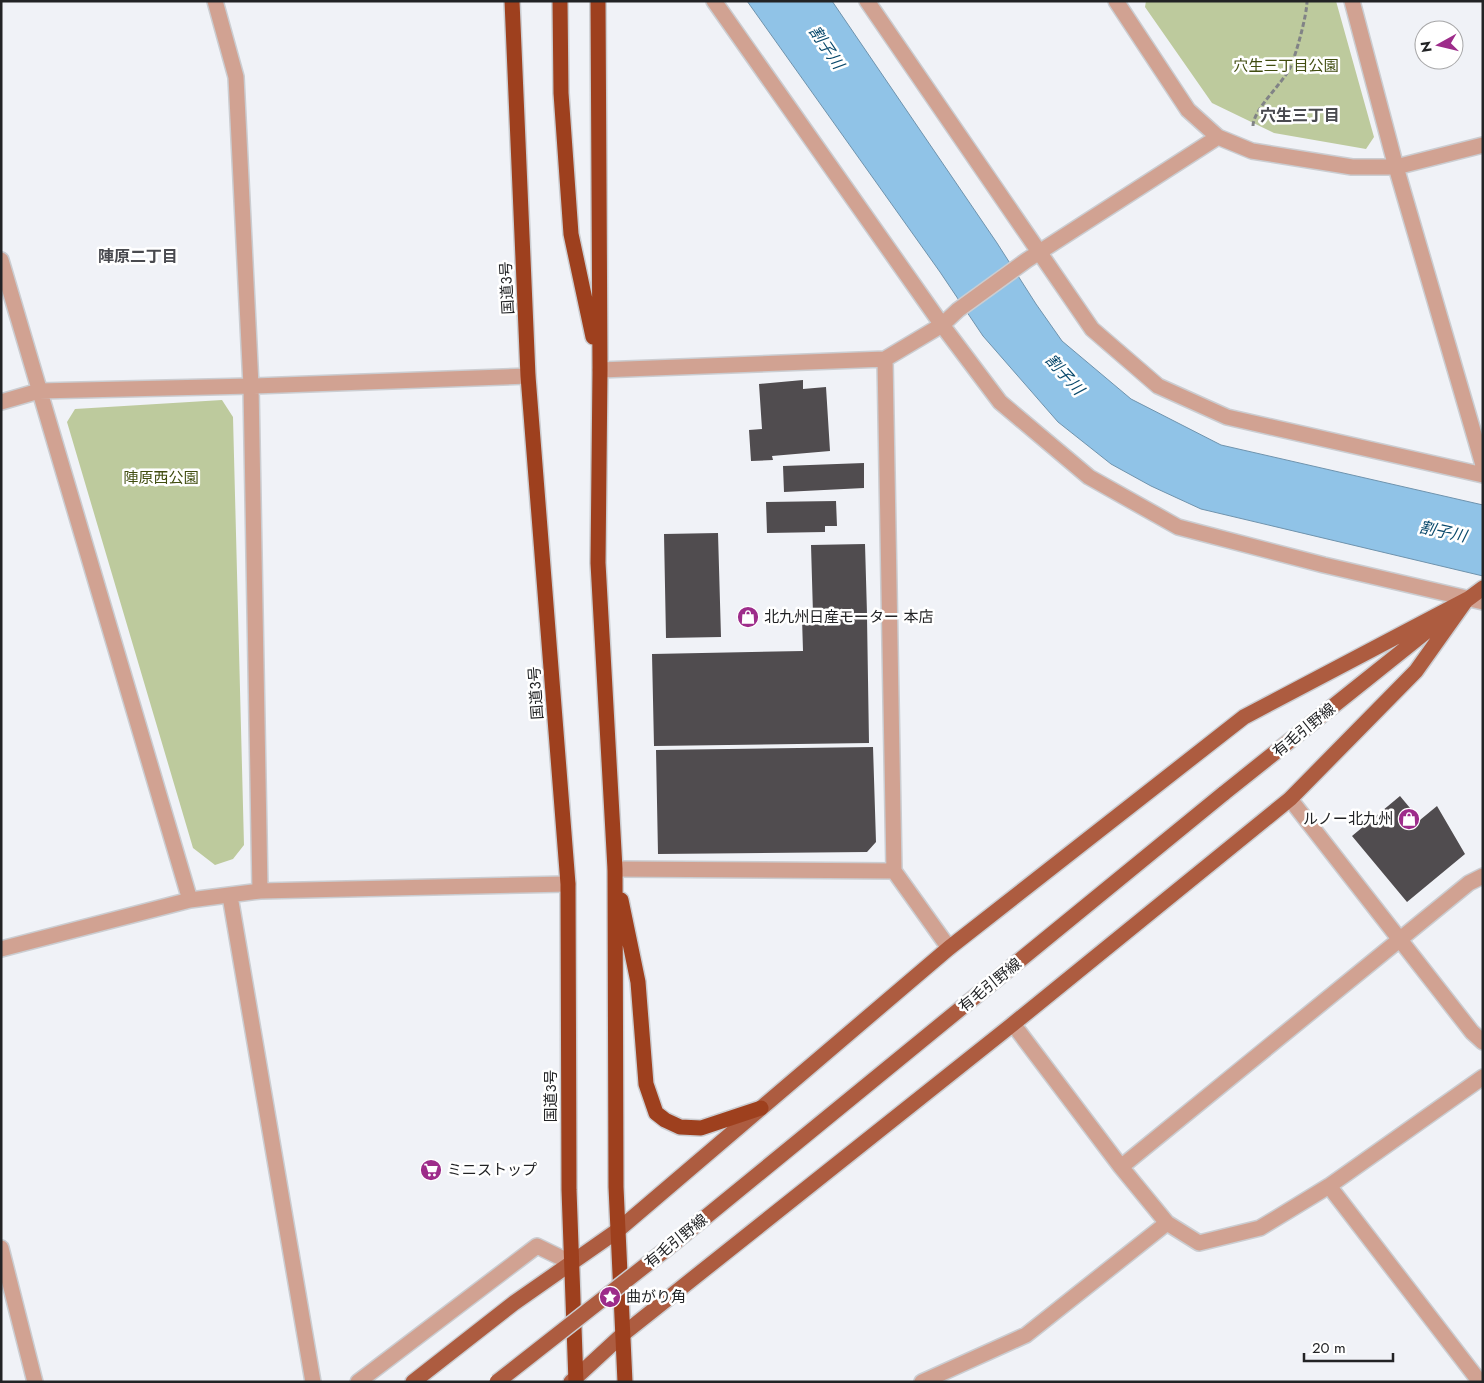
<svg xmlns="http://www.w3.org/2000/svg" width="1484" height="1383" viewBox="0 0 1484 1383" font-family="Jost,'Noto Sans JP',sans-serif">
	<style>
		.green { fill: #bdca9d }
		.water { fill: #90c3e7; stroke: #6f93ad }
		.building { fill: #504c4f }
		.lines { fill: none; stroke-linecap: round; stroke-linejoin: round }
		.minor-casing { stroke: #cbcdd1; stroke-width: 18 }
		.major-casing { stroke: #cbcdd1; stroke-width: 18 }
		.highway-casing { stroke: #cbcdd1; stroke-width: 18 }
		.path { stroke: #818386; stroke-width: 3; stroke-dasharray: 5 2.5; stroke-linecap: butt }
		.minor { stroke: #d1a292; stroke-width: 15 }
		.major { stroke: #ad5c40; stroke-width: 15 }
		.highway { stroke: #9e401e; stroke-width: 15 }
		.major-bridge-casing { stroke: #cbcdd1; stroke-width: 18; stroke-linecap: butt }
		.major-bridge { stroke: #ad5c40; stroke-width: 15 }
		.labels { text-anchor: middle; stroke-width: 5; stroke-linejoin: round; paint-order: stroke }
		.park-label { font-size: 15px; fill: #414d10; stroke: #fff }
		.street-label { font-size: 15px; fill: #222325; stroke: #fff }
		.poi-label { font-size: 15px; fill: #222325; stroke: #fff; text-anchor: start }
		.water-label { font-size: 16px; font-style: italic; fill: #09496c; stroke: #fff }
		.neighbourhood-label { font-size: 16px; font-weight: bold; fill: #494a4f; stroke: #fff }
	</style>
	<rect width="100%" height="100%" fill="#f0f2f7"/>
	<path class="green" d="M 1146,1 L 1336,1 L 1374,137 L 1366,149 L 1274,133 L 1212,103 L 1145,7 Z
		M 222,400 L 233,417 L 244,845 L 233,859 L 215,865 L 193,848 L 67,422 L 75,409 Z"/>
	<path class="water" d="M 747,1 L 832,1 L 997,243 L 1036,304 L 1062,341 L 1131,399 L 1221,445 L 1483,505 L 1483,576 L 1201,509 L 1151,486 L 1111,464 L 1058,422 L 983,336 L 940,272 Z"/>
	<path class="building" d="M 803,380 L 803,389 L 826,387 L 830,451 L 772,456 L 773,460 L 751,461 L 749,430 L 762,429 L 759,384 Z
		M 864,463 L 864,488 L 784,492 L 783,466 Z
		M 836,501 L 837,526 L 825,526 L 825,532 L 767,533 L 766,502 Z
		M 718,533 L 721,637 L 666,638 L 664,534 Z
		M 865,544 L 867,614 L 813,614 L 811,545 Z
		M 867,617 L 869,743 L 654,746 L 652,654 L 803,651 L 802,618 Z
		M 873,747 L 876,842 L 867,852 L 658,854 L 656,750 Z
		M 1400,796 L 1420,820 L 1437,806 L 1465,854 L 1407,902 L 1352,836 Z"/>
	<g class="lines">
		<g class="minor-casing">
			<path id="minor" d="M 215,1 L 236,77 L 251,386 L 260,891
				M 714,1 L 942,325 L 1000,402 L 1089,477 L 1178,527 L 1324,565 L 1483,602
				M 867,1 L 1092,329 L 1158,386 L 1227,417 L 1483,475
				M 1116,1 L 1188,110 L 1218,137 L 1252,151 L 1352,167 L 1396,167 L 1483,145
				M 1352,1 L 1396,167 L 1483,465
				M 1,260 L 190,900
				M 885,359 L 894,871 L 949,948
				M 600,370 L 885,359 L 942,325 L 958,310 L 1027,260 L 1218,137
				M 1,402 L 39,391 L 251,386 L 528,376
				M 1290,799 L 1472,1032 L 1483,1042
				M 615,869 L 894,871
				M 230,896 L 313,1382
				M 1,949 L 190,900 L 260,891 L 568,884
				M 1013,1024 L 1121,1167 L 1167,1223 L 1199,1243 L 1260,1228 L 1329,1186 L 1483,1077
				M 1121,1167 L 1469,883 L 1483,876
				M 1329,1186 L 1480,1382
				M 1,1248 L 35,1382
				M 358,1382 L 537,1246 L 572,1263
				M 922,1382 L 1026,1335 L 1167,1223"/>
		</g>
		<g class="major-casing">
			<path id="major" d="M 1460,605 L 1483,588
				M 1223,794 L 1436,624
				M 413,1382 L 514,1303 L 617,1231 L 949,948 L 1244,717 L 1468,599
				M 571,1382 L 622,1335 L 1013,1024 L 1290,799 L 1416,671 L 1465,602"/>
		</g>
		<g class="highway-casing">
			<path id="highway" d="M 512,1 L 528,376 L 568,884 L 569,1190 L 576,1382
				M 560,1 L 561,93 L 571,234 L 593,337
				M 598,1 L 600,370 L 598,563 L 615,869 L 616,1187 L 625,1382
				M 621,900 L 638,982 L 646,1084 L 656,1113 L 665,1120 L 680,1127 L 701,1128 L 761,1108"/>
		</g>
		<path class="path" d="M 1253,126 C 1253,110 1282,84 1290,68 C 1296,55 1307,15 1307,1"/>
		<use href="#minor" class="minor"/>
		<use href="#major" class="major"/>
		<use href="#highway" class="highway"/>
		<g class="major-bridge-casing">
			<path id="major-bridge" d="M 497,1382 L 669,1247 L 1223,794"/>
		</g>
		<use href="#major-bridge" class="major-bridge"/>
	</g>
	<defs>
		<g id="shop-disc" transform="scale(1.125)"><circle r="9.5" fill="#9d2c8a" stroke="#fff"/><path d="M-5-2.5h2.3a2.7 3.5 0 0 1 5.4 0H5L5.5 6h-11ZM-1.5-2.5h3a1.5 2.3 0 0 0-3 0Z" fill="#fff"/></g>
		<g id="supermarket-disc" transform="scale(1.125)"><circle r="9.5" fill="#9d2c8a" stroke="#fff"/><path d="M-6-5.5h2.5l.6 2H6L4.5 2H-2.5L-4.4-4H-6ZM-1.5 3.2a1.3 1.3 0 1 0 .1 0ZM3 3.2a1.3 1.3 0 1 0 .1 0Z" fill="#fff"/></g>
		<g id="sight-disc" transform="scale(1.125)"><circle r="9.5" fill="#9d2c8a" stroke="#fff"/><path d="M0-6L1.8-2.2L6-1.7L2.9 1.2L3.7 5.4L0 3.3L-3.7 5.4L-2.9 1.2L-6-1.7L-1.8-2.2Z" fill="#fff"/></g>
	</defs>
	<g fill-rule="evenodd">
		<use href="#shop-disc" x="748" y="617"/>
		<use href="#shop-disc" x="1409" y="819"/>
		<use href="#supermarket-disc" x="431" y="1170"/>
		<use href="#sight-disc" x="610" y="1297"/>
	</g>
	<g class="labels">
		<g class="park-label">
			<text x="1286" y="71">穴生三丁目公園</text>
			<text x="161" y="483">陣原西公園</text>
		</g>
		<g class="street-label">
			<text transform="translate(507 288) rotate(-93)" y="5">国道3号</text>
			<text transform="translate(536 693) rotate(-94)" y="5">国道3号</text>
			<text transform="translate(1304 730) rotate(-39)" y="5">有毛引野線</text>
			<text transform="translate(990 985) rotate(-39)" y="5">有毛引野線</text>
			<text transform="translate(551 1096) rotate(-90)" y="5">国道3号</text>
			<text transform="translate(676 1241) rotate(-39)" y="5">有毛引野線</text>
		</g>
		<g class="poi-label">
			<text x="764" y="622">北九州日産モーター 本店</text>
			<text x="1393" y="824" text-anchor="end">ルノー北九州</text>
			<text x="447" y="1175">ミニストップ</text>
			<text x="626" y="1302">曲がり角</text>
		</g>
		<g class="water-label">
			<text transform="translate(827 47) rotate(56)" y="6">割子川</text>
			<text transform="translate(1065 374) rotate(48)" y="6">割子川</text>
			<text transform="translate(1443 531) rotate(12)" y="6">割子川</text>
		</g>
		<g class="neighbourhood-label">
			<text x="1300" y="121">穴生三丁目</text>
			<text x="138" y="262">陣原二丁目</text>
		</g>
	</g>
	<rect width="1484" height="1383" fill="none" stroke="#222325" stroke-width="5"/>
	<g transform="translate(1439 45) rotate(262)"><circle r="24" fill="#ffffff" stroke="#a7a7a8"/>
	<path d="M0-4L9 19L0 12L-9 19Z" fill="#9d2c8a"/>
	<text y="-8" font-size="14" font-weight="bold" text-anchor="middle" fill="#222325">N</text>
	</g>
	<path d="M1304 1353v8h89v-8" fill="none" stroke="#222325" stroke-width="2.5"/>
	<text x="1312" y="1353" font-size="15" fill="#222325" stroke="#ffffff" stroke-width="4" paint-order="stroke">20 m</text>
</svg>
